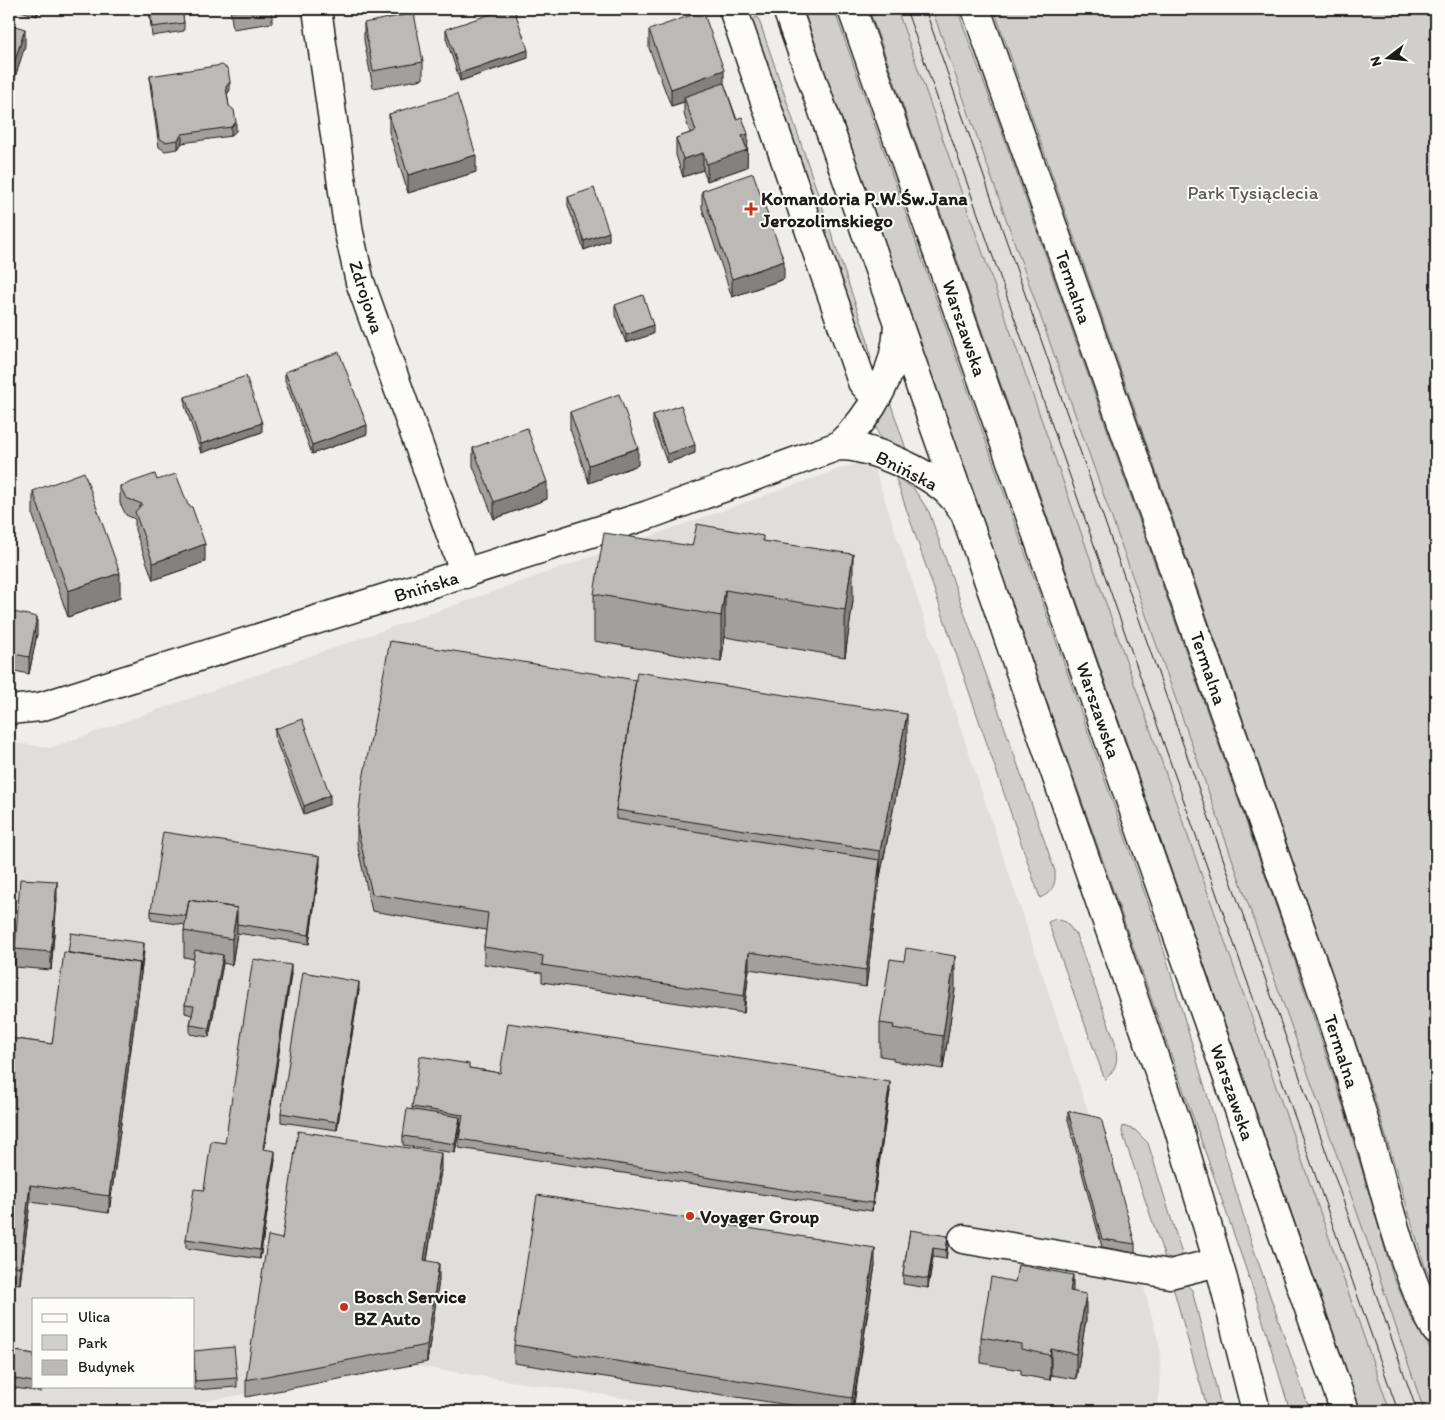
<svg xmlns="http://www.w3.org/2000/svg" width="1445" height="1420" viewBox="0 0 1445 1420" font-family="Itim,sans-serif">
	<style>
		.built { fill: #e0deda; fill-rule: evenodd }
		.green { fill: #d0cfcc; stroke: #767674 }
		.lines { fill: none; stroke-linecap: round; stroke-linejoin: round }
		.minor-casing { stroke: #1c1c1c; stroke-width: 31 }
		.major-casing { stroke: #1c1c1c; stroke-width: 31 }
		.minor { stroke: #fdfcf7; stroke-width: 28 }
		.major { stroke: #fdfcf7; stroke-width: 28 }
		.tram { stroke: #1c1c1c; stroke-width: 1 }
		.wall { fill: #a1a09d; stroke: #1c1c1c }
		.shaded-wall { fill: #83827f; stroke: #1c1c1c }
		.building { fill: #bbbab6; stroke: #1c1c1c }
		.poi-dot { fill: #c8321e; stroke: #fdfcf7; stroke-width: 2 }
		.labels { text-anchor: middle; stroke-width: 4; stroke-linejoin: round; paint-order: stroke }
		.park-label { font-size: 19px; fill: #5b5b5a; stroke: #fdfcf7 }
		.poi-label { font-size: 19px; font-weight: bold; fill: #1c1c1c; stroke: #fdfcf7; text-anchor: start }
		.street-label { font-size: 19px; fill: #1c1c1c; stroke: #fdfcf7 }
	</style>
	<rect width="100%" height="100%" fill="#f0eeea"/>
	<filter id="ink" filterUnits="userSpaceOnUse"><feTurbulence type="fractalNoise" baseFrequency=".02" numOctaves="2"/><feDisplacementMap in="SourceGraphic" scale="10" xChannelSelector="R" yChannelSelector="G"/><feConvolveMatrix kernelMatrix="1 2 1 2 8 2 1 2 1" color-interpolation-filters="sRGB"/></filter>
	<g filter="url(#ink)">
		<path class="built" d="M 897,9 L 932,9 L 1370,1249 L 1424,1411 L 1390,1411 Z
			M 871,458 L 1135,1253 L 1161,1352 L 1158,1411 L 707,1411 L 408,1365 L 150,1411 L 9,1411 L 9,742 L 50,748 ZM 34,1299 L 194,1299 L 194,1386 L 34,1386 Z"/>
		<path class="green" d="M 803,9 L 834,9 L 1158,931 L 1252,1244 L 1310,1411 L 1290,1411 L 1256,1298 L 1213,1174 Z
			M 869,9 L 897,9 L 1390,1411 L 1361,1411 Z
			M 932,9 L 957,9 L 997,118 L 1289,943 L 1344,1109 L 1393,1276 L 1411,1317 L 1436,1358 L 1436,1411 L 1424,1411 L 1370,1249 Z
			M 994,9 L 1436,9 L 1436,1292 L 1425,1267 L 1375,1100 L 1318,933 Z
			M 758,17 C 795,124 830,231 867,338 L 871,358 L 868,371 L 750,31 L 754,18 Z
			M 888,401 L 890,402 L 907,452 L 882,443 L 874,422 Z
			M 895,476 L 914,489 L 929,512 L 1055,871 C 1056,884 1053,892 1040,898 Z
			M 1055,919 L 1066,922 L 1076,935 L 1115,1042 C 1118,1061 1118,1066 1105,1080 L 1048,922 Z
			M 1123,1126 L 1135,1130 L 1148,1143 L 1182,1254 L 1180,1259 L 1167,1264 L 1122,1132 Z
			M 1179,1283 L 1187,1285 L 1192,1290 L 1222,1411 L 1208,1411 L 1173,1287 Z"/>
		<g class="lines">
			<g class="minor-casing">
				<path id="minor" d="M 317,9 L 349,233 L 360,282 L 465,574
					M 733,9 L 862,382 L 876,398
					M 976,9 L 1318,978 C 1337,1034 1356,1090 1372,1148 C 1390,1209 1404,1274 1436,1330
					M 838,446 C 872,416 897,370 898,324
					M 9,710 L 40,707 L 648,515 L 838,446 C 869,445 925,471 948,492 C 954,498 960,505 965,513
					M 963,1239 L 1170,1274 L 1218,1262"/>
			</g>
			<g class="major-casing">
				<path id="major" d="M 787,9 L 965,513 L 1177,1123 L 1223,1279 L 1256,1411
					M 852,9 L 1345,1411"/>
			</g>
			<use href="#minor" class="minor"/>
			<use href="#major" class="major"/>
			<path class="tram" d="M 906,9 L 1398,1411
				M 925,9 L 1417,1411"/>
		</g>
		<path class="wall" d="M 14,9 L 40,9 L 37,16 Z
			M 149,9 L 182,9 L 184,23 L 184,31 L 152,36 Z
			M 230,9 L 272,9 L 272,23 L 233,29 Z
			M 364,23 L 423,62 L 423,79 L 373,88 L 364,40 Z
			M 446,29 L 528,58 L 460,81 L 446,38 Z
			M 649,30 L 724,83 L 748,151 L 747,152 L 747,167 L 707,181 L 703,170 L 683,177 L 676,155 L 676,138 L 690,133 L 684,114 L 684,102 L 671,106 L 649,48 Z
			M 150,76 L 230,90 L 227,94 L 229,106 L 236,131 L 231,136 L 182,143 L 178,149 L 165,151 L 159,147 L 150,84 Z
			M 389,114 L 476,172 L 408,193 L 389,132 Z
			M 702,191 L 784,279 L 732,297 L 702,208 Z
			M 568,197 L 609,240 L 584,250 L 568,206 Z
			M 615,305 L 653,334 L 626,343 L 615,314 Z
			M 285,372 L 367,434 L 312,454 L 285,380 Z
			M 185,397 L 262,432 L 201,453 L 185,406 Z
			M 570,412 L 638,465 L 589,483 L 570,429 Z
			M 653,415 L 695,453 L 667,463 L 653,424 Z
			M 473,448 L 547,499 L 494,519 L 473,466 Z
			M 157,480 L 205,562 L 153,580 L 135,530 L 135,519 L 126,515 L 120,503 L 120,486 Z
			M 33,491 L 120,598 L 68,617 L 33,516 Z
			M 763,541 L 853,601 L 845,657 L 725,637 L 721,662 L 594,641 L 594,594 L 692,546 Z
			M 9,611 L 37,634 L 29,674 L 9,670 Z
			M 275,729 L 330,804 L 304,814 L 275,738 Z
			M 907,739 L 880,877 L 866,987 L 749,969 L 744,1013 L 542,982 L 542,973 L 484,964 L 484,947 L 486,930 L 372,911 L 357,844 L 357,826 Z
			M 320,865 L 309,944 L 237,933 L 232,965 L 223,963 L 209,1037 L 190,1034 L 190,1025 L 192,1015 L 185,1013 L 185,1005 L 194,959 L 184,957 L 184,931 L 185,925 L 151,920 L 151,911 Z
			M 57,899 L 51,970 L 15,967 L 15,949 Z
			M 144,951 L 109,1213 L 30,1202 L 20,1284 L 9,1283 L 9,1038 L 52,1044 L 68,953 Z
			M 291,974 L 264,1149 L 275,1160 L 260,1259 L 186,1248 L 186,1239 L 204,1190 L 225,1143 Z
			M 955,989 L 943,1069 L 893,1061 L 893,1058 L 880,1056 L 880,1023 Z
			M 359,990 L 337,1130 L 281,1122 L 281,1113 Z
			M 469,1068 L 500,1073 L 890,1091 L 872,1211 L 459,1148 L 459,1139 L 461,1123 L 460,1123 L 455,1153 L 403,1145 L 403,1136 L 412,1109 L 412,1107 Z
			M 1068,1111 L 1135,1244 L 1135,1253 L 1102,1247 L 1068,1120 Z
			M 441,1170 L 427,1261 L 439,1280 L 427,1362 L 246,1397 L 246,1380 L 282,1239 Z
			M 910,1230 L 948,1245 L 946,1259 L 933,1257 L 928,1288 L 903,1284 L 903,1275 Z
			M 875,1265 L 853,1411 L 828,1411 L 514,1363 L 514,1345 Z
			M 1073,1291 L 1086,1319 L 1076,1379 L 1051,1375 L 1050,1380 L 1021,1375 L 1021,1370 L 981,1363 L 981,1337 Z
			M 9,1350 L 34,1354 L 34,1386 L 41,1386 L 41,1392 L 9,1387 Z
			M 194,1351 L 237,1378 L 237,1387 L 195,1390 L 194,1369 Z"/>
		<path class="shaded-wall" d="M 37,9 L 40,9 L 37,16 Z
			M 25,29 L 25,46 L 9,97 L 9,79 Z
			M 528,50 L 528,58 L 460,81 L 460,73 Z
			M 724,70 L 724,87 L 684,97 L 684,102 L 671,106 L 671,89 Z
			M 230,82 L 230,90 L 226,96 L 226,87 Z
			M 236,122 L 236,131 L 231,136 L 231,127 Z
			M 182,134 L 182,143 L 178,149 L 178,140 Z
			M 748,134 L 747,167 L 707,181 L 707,164 L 742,136 Z
			M 703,153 L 703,170 L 683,177 L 683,159 Z
			M 476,155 L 476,172 L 408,193 L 408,175 Z
			M 609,232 L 609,240 L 584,250 L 584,241 Z
			M 784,261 L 784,279 L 732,297 L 732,279 Z
			M 653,325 L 653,334 L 626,343 L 626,335 Z
			M 262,423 L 262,432 L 201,453 L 201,444 Z
			M 367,425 L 367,434 L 312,454 L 312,445 Z
			M 695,445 L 695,453 L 667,463 L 667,454 Z
			M 638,448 L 638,465 L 589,483 L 589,465 Z
			M 547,482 L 547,499 L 494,519 L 494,502 Z
			M 205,544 L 205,562 L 153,580 L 153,563 Z
			M 853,554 L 853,601 L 845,657 L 845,610 Z
			M 120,573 L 120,598 L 68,617 L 68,591 Z
			M 725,590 L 725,637 L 721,662 L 721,616 Z
			M 37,617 L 37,634 L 29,674 L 29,657 Z
			M 907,714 L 907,739 L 880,877 L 880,851 Z
			M 330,795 L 330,804 L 304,814 L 304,806 Z
			M 320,856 L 320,865 L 309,944 L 309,935 Z
			M 880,860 L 880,877 L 866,987 L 866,970 Z
			M 57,881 L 57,899 L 51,970 L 51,952 Z
			M 237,908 L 237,933 L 232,965 L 232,939 Z
			M 144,943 L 144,951 L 109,1213 L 109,1196 L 140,963 Z
			M 749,952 L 749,969 L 744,1013 L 744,996 Z
			M 223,955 L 223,964 L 209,1037 L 209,1028 Z
			M 955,956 L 955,989 L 943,1069 L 943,1036 Z
			M 291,965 L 291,974 L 263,1158 L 263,1149 Z
			M 359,982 L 359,990 L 337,1130 L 337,1122 Z
			M 890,1082 L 890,1091 L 872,1211 L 872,1203 Z
			M 460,1117 L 460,1125 L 455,1153 L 455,1144 Z
			M 275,1151 L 275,1160 L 260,1259 L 260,1250 Z
			M 441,1153 L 441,1170 L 424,1278 L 424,1260 Z
			M 30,1185 L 30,1202 L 20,1284 L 20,1267 Z
			M 948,1236 L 948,1245 L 946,1259 L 946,1250 Z
			M 875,1248 L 875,1265 L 852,1411 L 852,1398 Z
			M 933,1248 L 933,1257 L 928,1288 L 928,1279 Z
			M 439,1263 L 439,1280 L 427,1362 L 427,1345 Z
			M 1073,1275 L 1073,1300 L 1070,1291 Z
			M 1086,1294 L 1086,1319 L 1076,1379 L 1076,1354 Z
			M 1051,1349 L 1051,1375 L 1050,1380 L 1050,1355 Z"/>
		<path class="building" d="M 150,9 L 182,9 L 184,23 L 152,27 Z
			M 233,9 L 251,9 L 233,11 Z
			M 506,9 L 514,9 L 528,50 L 460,73 L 446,29 Z
			M 703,11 L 724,70 L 671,89 L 649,30 Z
			M 414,13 L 423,62 L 373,71 L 364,23 Z
			M 9,24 L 25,29 L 9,79 Z
			M 222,65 L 228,69 L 230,82 L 226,87 L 229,106 L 234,110 L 236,122 L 231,127 L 182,134 L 178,140 L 165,142 L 159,138 L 150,76 Z
			M 724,83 L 736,119 L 742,117 L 748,134 L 742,136 L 747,150 L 707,164 L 703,153 L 683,159 L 676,138 L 696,131 L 684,97 Z
			M 457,94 L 476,155 L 408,175 L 389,114 Z
			M 753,173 L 784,261 L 732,279 L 702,191 Z
			M 594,188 L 609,232 L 584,241 L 568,197 Z
			M 643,295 L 653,325 L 626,335 L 615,305 Z
			M 339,352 L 367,425 L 312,445 L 285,372 Z
			M 246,376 L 262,423 L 201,444 L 185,397 Z
			M 619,394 L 638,448 L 589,465 L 570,412 Z
			M 681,405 L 695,445 L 667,454 L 653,415 Z
			M 527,428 L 547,482 L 494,502 L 473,448 Z
			M 84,472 L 120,573 L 68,591 L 33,491 Z
			M 155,474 L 157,480 L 176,474 L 188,505 L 192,507 L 205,544 L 153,563 L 135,512 L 142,504 L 126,498 L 120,486 Z
			M 697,524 L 763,536 L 763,541 L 853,554 L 845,610 L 725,590 L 721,616 L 594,594 L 604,533 L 692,546 Z
			M 9,611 L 37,617 L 29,657 L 9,653 Z
			M 390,641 L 636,680 L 616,810 L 616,819 L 880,860 L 866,970 L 749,952 L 744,996 L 542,965 L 543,956 L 484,947 L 488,913 L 372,894 L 357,826 L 363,779 Z
			M 637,672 L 907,714 L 880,851 L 616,810 Z
			M 302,719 L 330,795 L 304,806 L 275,729 Z
			M 163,832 L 320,856 L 309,935 L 237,924 L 237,908 L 189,900 L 186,916 L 151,911 Z
			M 20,879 L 57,881 L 51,952 L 15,949 Z
			M 189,900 L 237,908 L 232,939 L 184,931 Z
			M 71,933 L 144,943 L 140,971 L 140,963 L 68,953 Z
			M 906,948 L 955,956 L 943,1036 L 893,1028 L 894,1025 L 880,1023 L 890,959 L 904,961 Z
			M 195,950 L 223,955 L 209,1028 L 190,1025 L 194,1006 L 185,1005 Z
			M 64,952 L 140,963 L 109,1196 L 30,1185 L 20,1267 L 9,1265 L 9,1038 L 52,1044 Z
			M 253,959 L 291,965 L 263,1149 L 275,1151 L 260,1250 L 186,1239 L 194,1189 L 204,1190 L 211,1141 L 225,1143 Z
			M 303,972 L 359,982 L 337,1122 L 281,1113 Z
			M 508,1023 L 890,1082 L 872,1203 L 459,1139 L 463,1115 L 412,1107 L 420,1056 L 469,1064 L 469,1068 L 500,1073 Z
			M 407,1109 L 460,1117 L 455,1144 L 403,1136 Z
			M 1068,1111 L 1101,1118 L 1135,1244 L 1102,1239 Z
			M 298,1131 L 441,1153 L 424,1260 L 439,1263 L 427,1345 L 246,1380 L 268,1236 L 282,1239 Z
			M 537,1195 L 875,1248 L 852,1398 L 514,1345 Z
			M 910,1230 L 948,1236 L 946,1250 L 933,1248 L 928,1279 L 903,1275 Z
			M 1018,1265 L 1073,1275 L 1070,1291 L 1086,1294 L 1076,1354 L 1051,1349 L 1050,1355 L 1021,1349 L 1021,1344 L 981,1337 L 991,1277 L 1015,1282 Z
			M 234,1347 L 237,1378 L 195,1381 L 194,1351 Z
			M 9,1350 L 34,1354 L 34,1382 L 9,1378 Z"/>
	</g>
	<g class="poi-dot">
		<path d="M748.5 201.5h5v5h5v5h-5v5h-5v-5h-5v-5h5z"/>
		<circle cx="690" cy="1216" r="5"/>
		<circle cx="344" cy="1307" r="5"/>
	</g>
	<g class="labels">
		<g class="park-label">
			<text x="1253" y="199">Park Tysiąclecia</text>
		</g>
		<g class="poi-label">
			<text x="761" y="205">Komandoria P.W.Św.Jana<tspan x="761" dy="22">Jerozolimskiego</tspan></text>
			<text x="700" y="1223">Voyager Group</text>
			<text x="354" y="1303">Bosch Service<tspan x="354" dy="22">BZ Auto</tspan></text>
		</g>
		<g class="street-label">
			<text transform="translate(1074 287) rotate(71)" y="7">Termalna</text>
			<text transform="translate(367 297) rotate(72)" y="7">Zdrojowa</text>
			<text transform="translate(965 328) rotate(71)" y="7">Warszawska</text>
			<text transform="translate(907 470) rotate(27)" y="7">Bnińska</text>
			<text transform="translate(426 586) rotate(-17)" y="7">Bnińska</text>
			<text transform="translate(1209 668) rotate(71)" y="7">Termalna</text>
			<text transform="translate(1099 710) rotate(71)" y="7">Warszawska</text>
			<text transform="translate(1342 1051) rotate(72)" y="7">Termalna</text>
			<text transform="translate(1233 1092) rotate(71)" y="7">Warszawska</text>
		</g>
	</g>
	<rect width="1445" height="1420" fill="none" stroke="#fdfcf7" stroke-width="30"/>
	<rect x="15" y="15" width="1415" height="1390" fill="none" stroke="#1c1c1c" stroke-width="2" filter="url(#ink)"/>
	<rect x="32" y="1298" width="162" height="90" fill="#fdfcf7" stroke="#a3a29f"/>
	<rect x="42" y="1314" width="25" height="8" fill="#fdfcf7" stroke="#a3a29f"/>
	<text x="78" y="1322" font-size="15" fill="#1c1c1c">Ulica</text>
	<rect x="42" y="1335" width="25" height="15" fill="#d0cfcc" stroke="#a3a29f"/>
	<text x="78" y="1348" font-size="15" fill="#1c1c1c">Park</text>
	<rect x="42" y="1360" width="25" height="15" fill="#bbbab6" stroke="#a3a29f"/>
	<text x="78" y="1372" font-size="15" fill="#1c1c1c">Budynek</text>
	<g transform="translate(1388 58) rotate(254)" stroke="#fdfcf7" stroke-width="4" paint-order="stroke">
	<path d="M0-4L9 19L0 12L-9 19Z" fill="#1c1c1c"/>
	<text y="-8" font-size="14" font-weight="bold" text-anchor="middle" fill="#1c1c1c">N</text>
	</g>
</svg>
